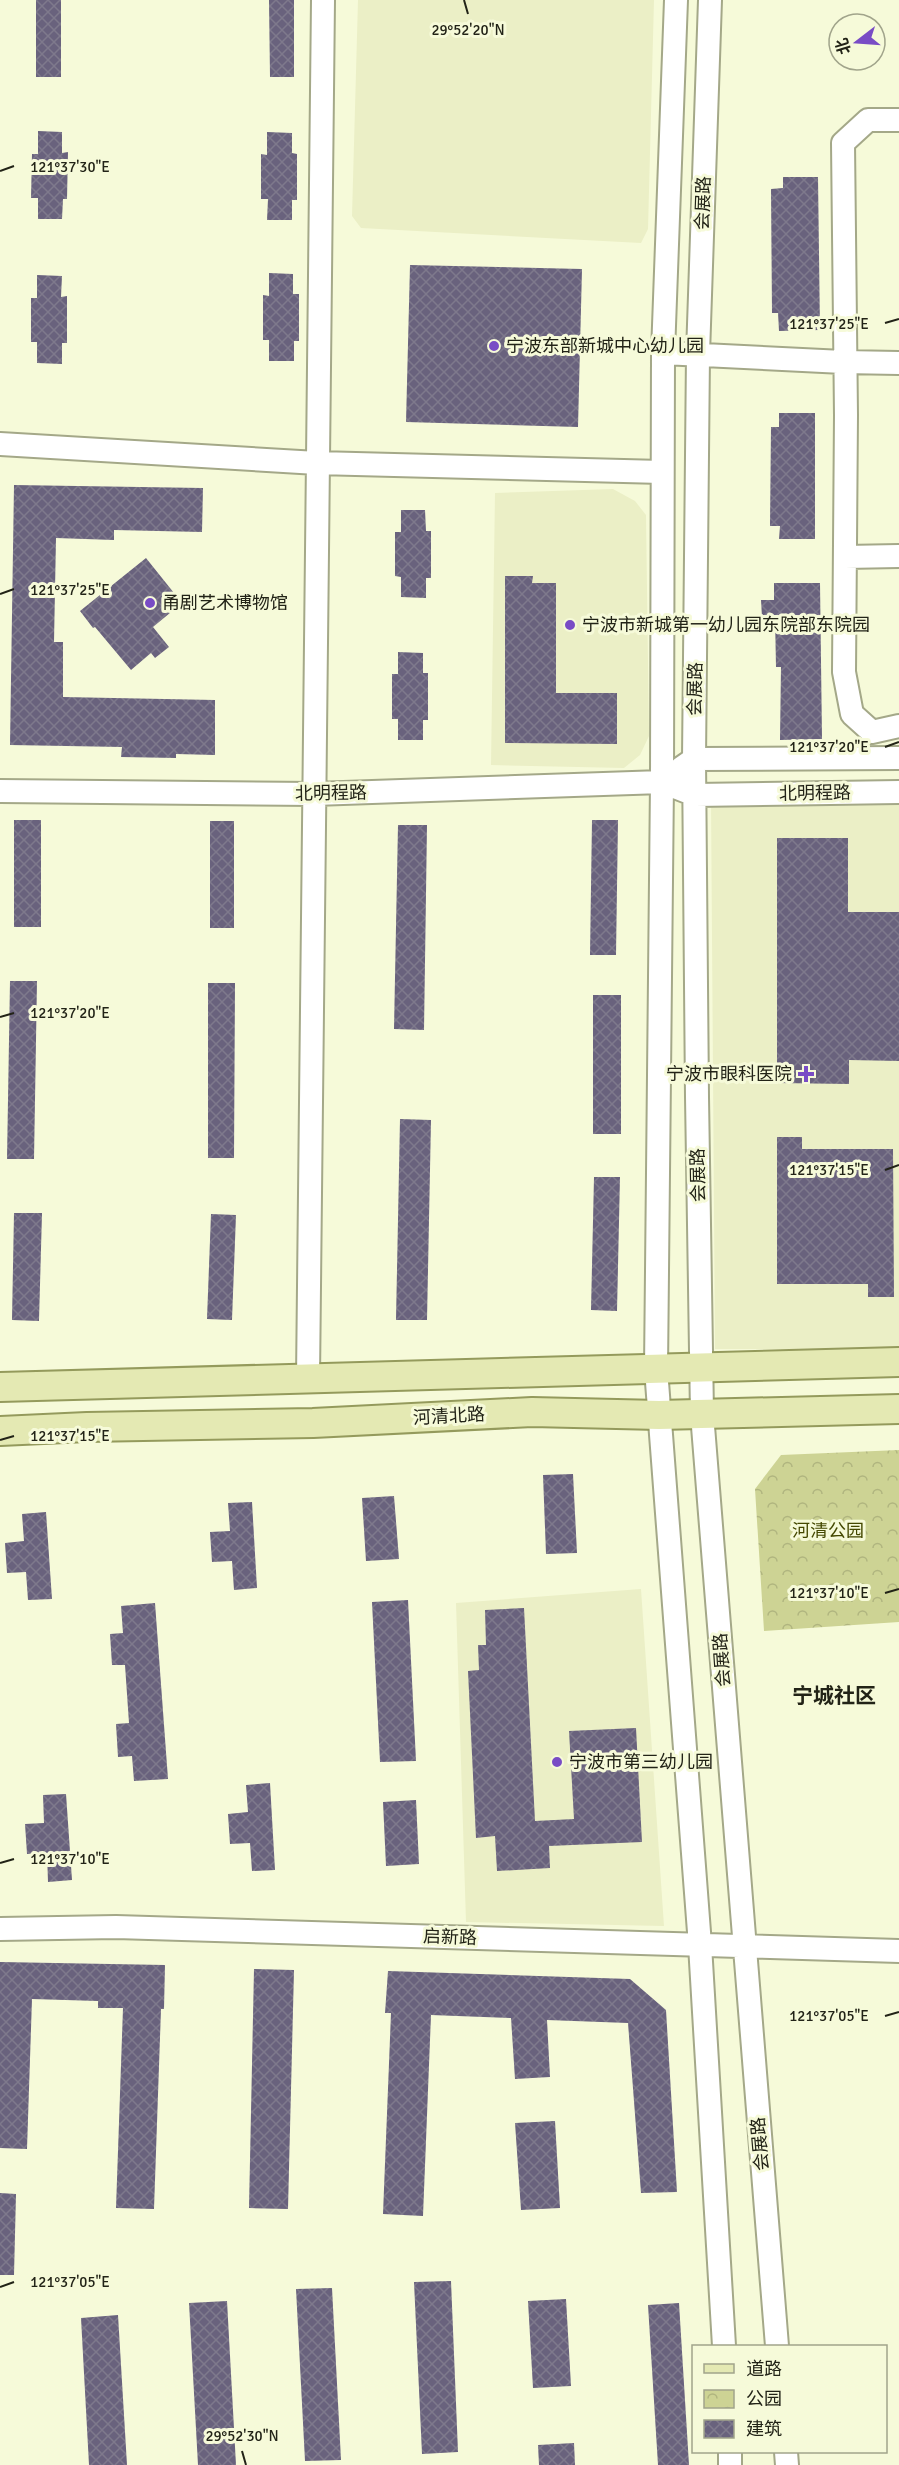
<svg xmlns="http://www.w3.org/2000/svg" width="899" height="2465" viewBox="0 0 899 2465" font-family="Signika,'Noto Sans SC',sans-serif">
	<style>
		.built { fill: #ebefc6 }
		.park { fill: url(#park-crowns) }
		.building { fill: url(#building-cross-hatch) }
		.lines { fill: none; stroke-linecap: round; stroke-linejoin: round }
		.minor-casing { stroke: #a4a888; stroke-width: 26 }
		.major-casing { stroke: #949a5c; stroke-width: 32 }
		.minor { stroke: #fff; stroke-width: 22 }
		.major { stroke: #e4e9b3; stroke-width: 28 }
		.ticks { fill: none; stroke: #222317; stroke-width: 2 }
		.poi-dot { fill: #794cc5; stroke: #f6fad9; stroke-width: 2 }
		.labels { text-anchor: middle; stroke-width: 6; stroke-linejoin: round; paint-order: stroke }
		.street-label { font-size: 18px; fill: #222317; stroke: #f6fad9 }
		.poi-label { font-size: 18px; fill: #222317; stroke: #f6fad9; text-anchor: start }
		.park-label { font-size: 18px; fill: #444800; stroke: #f6fad9 }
		.quarter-label { font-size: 21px; font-weight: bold; fill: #222317; stroke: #f6fad9 }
		.ticks-label { font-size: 15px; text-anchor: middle; fill: #222317; stroke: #f6fad9; stroke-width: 6; stroke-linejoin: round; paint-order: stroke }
	</style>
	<defs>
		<pattern id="park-crowns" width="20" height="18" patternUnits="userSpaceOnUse" patternTransform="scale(1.5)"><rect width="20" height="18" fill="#cdd394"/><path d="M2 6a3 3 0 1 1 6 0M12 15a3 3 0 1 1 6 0" fill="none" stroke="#b0b57f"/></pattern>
		<pattern id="building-cross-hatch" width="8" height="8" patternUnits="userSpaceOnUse" patternTransform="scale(1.5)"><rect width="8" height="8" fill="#69627d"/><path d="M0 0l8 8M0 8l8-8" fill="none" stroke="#7e798c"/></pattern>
	</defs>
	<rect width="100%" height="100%" fill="#f6fad9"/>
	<path class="built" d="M 358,0 L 654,0 L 648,229 L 641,243 L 361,228 L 352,216 Z
		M 613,489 L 635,501 L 646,515 L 649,736 L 640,755 L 624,768 L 491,765 L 495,493 Z
		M 711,799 L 899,800 L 899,1349 L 715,1349 Z
		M 641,1589 L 664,1926 L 466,1922 L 456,1603 Z"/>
	<path class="park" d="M 899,1450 L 899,1622 L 764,1631 L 755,1489 L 781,1455 Z"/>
	<path class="building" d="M 36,0 L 61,0 L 61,77 L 36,77 Z
		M 269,0 L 294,0 L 294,77 L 270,77 Z
		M 38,131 L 62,132 L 62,153 L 68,152 L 67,199 L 63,199 L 62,219 L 38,219 L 38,198 L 31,198 L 32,154 L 38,154 Z
		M 267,132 L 292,133 L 292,153 L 297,154 L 297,200 L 292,200 L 292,220 L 267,220 L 268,199 L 261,199 L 261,154 L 267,155 Z
		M 783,177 L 818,177 L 820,330 L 779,331 L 778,313 L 772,313 L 771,189 L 783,188 Z
		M 410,265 L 582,269 L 578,427 L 406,422 Z
		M 269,273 L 293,274 L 293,294 L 299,294 L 299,341 L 294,341 L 294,361 L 269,361 L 269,340 L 263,340 L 263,295 L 269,296 Z
		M 37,275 L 62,276 L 61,297 L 67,296 L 67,343 L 62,343 L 62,364 L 37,363 L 37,342 L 31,342 L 31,298 L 37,298 Z
		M 779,413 L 815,413 L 815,539 L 779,539 L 780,526 L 770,526 L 771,427 L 779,427 Z
		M 14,485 L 203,488 L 202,532 L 114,530 L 114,540 L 56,538 L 54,642 L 63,642 L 63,697 L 215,700 L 215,755 L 176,754 L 176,758 L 121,757 L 122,747 L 10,745 Z
		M 401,510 L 425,510 L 426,531 L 431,531 L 431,578 L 426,578 L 426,598 L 401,597 L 401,577 L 395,576 L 395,532 L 401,532 Z
		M 146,558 L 182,603 L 153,627 L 169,647 L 155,658 L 151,653 L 131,670 L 95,627 L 93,628 L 80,611 Z
		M 505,576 L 533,576 L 532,583 L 556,583 L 556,693 L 617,693 L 617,744 L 505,743 Z
		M 774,583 L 820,583 L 822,739 L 780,740 L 781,667 L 776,667 L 775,617 L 762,617 L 761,600 L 774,600 Z
		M 398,652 L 423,653 L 423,673 L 428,673 L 428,720 L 423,720 L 423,740 L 398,740 L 398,719 L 392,719 L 392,674 L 398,674 Z
		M 14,820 L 41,820 L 41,927 L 14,927 Z
		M 592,820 L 618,820 L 616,955 L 590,955 Z
		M 210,821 L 234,821 L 234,928 L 210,928 Z
		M 398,825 L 427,825 L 424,1030 L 394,1029 Z
		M 777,838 L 848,838 L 848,912 L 899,912 L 899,1061 L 849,1060 L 849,1084 L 777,1083 Z
		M 10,981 L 37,981 L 34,1159 L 7,1159 Z
		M 208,983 L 235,983 L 234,1158 L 208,1158 Z
		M 593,995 L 621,995 L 621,1134 L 593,1134 Z
		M 400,1119 L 431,1120 L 427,1320 L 396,1320 Z
		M 777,1137 L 802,1137 L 802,1149 L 893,1149 L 894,1297 L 868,1297 L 868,1284 L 777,1284 Z
		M 594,1177 L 620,1177 L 617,1311 L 591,1310 Z
		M 14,1213 L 42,1213 L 39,1321 L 12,1320 Z
		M 211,1214 L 236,1215 L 232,1320 L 207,1319 Z
		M 573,1474 L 577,1553 L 546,1554 L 543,1475 Z
		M 394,1496 L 399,1559 L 366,1561 L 362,1498 Z
		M 252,1502 L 257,1588 L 234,1590 L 232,1561 L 212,1562 L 210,1532 L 230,1531 L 228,1503 Z
		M 46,1512 L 52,1599 L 28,1600 L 26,1572 L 7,1573 L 5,1543 L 24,1541 L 22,1514 Z
		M 408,1600 L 416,1761 L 380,1762 L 372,1602 Z
		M 155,1603 L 168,1779 L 134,1781 L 132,1756 L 118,1757 L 116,1724 L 129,1723 L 125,1665 L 112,1665 L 110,1634 L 123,1633 L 121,1606 Z
		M 524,1608 L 535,1821 L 574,1819 L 569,1731 L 636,1728 L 642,1842 L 549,1846 L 550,1868 L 497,1871 L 495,1836 L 476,1838 L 468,1671 L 479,1670 L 478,1645 L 486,1645 L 485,1610 Z
		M 270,1783 L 275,1870 L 252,1871 L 250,1843 L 230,1844 L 228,1814 L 248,1812 L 246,1785 Z
		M 66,1794 L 72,1880 L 48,1882 L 47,1853 L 27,1854 L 25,1824 L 44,1823 L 43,1795 Z
		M 416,1800 L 419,1864 L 386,1866 L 383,1802 Z
		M 0,1962 L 165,1965 L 164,2009 L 161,2009 L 154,2209 L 116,2208 L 123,2008 L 98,2008 L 98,2001 L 32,1999 L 27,2149 L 0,2148 Z
		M 254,1969 L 294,1970 L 288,2209 L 249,2208 Z
		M 388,1971 L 630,1979 L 666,2010 L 677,2192 L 641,2193 L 628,2023 L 547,2020 L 550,2077 L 515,2079 L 511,2018 L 431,2015 L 423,2216 L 383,2214 L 391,2013 L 385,2013 Z
		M 555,2121 L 560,2208 L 521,2210 L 515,2123 Z
		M 0,2193 L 16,2194 L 14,2275 L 0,2275 Z
		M 451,2281 L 458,2452 L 422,2454 L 414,2282 Z
		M 332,2288 L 341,2460 L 305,2461 L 296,2289 Z
		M 566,2299 L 571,2386 L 533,2388 L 528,2301 Z
		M 227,2301 L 236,2465 L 198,2465 L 189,2303 Z
		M 679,2303 L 689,2465 L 658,2465 L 648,2305 Z
		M 118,2315 L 127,2465 L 89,2465 L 81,2318 Z
		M 574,2443 L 575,2465 L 539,2465 L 538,2445 Z"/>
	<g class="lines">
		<g class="minor-casing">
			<path id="minor" d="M 676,0 L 663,353 L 662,782 L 656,1369 L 700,1945 L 724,2346
				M 710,0 L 698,354 L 694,759 L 697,1097 L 702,1414 L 777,2346
				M 899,120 L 868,120 L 843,143 L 846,415 L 844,672 L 852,714 L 872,732 L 899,726
				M 663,353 L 843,362 L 899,363
				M 0,444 L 317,463 L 662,472
				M 845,557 L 899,556
				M 681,768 L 694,759 L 899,758
				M 0,791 L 314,794 L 662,782 L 695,795 L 899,792
				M 308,1378 L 323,0
				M 0,1929 L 116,1927 L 899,1951
				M 730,2452 L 730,2465
				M 786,2452 L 787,2465"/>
		</g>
		<g class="major-casing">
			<path id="major" d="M 0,1387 L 899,1362
				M 0,1431 L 87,1427 L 313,1423 L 532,1412 L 659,1415 L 899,1409"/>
		</g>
		<use href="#minor" class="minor"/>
		<use href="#major" class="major"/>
	</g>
	<path class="ticks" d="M 464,0 L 468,14M 0,171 L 14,166M 885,323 L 899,319M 0,594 L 14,589M 885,747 L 899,742M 0,1017 L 14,1013M 885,1170 L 899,1165M 0,1440 L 14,1436M 885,1593 L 899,1589M 0,1863 L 14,1859M 885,2016 L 899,2012M 0,2287 L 14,2282M 242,2451 L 246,2465"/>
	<g class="poi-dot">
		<circle cx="494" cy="346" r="6"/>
		<circle cx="150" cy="603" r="6"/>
		<circle cx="570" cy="625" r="6"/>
		<path d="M803 1065h6v6h6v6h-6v6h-6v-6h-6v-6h6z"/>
		<circle cx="557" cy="1762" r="6"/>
	</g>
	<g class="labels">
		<g class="street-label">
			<text transform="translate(703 203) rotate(-88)" y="6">会展路</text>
			<text transform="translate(695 689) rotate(-89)" y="6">会展路</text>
			<text transform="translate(331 793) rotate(-1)" y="6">北明程路</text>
			<text transform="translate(815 793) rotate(-1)" y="6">北明程路</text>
			<text transform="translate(698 1175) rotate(-91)" y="6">会展路</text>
			<text transform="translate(449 1416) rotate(-3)" y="6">河清北路</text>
			<text transform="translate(722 1660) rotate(-94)" y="6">会展路</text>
			<text transform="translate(450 1937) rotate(2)" y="6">启新路</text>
			<text transform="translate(760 2144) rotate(-95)" y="6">会展路</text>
		</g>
		<g class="poi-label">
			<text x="506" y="352">宁波东部新城中心幼儿园</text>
			<text x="162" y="609">甬剧艺术博物馆</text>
			<text x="582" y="631">宁波市新城第一幼儿园东院部东院园</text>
			<text x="792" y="1080" text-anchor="end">宁波市眼科医院</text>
			<text x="569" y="1768">宁波市第三幼儿园</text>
		</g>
		<g class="park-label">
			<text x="828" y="1537">河清公园</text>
		</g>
		<g class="quarter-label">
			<text x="834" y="1703">宁城社区</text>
		</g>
	</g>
	<g class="ticks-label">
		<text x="468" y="35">29°52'20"N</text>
		<text x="70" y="172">121°37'30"E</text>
		<text x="829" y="329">121°37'25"E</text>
		<text x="70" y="595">121°37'25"E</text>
		<text x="829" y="752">121°37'20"E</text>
		<text x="70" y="1018">121°37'20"E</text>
		<text x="829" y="1175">121°37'15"E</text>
		<text x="70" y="1441">121°37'15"E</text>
		<text x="829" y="1598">121°37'10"E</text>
		<text x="70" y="1864">121°37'10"E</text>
		<text x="829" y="2021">121°37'05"E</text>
		<text x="70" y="2287">121°37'05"E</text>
		<text x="242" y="2441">29°52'30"N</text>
	</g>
	<rect x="692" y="2345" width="195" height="108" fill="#f6fad9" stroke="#a1a48b" stroke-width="1.5"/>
	<rect x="704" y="2364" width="30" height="9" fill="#e4e9b3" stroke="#a1a48b" stroke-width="1.5"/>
	<text x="746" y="2375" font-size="18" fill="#222317">道路</text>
	<rect x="704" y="2390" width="30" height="18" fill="url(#park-crowns)" stroke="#a1a48b" stroke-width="1.5"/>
	<text x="746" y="2405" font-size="18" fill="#222317">公园</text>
	<rect x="704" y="2420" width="30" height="18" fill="url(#building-cross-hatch)" stroke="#a1a48b" stroke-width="1.5"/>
	<text x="746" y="2435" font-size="18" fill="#222317">建筑</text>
	<g transform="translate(857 42) rotate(253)"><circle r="28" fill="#f6fad9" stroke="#a1a48b" stroke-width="1.5"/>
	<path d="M0-4.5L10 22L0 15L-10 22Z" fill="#794cc5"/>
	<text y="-9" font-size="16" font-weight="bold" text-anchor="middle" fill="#222317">北</text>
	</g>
</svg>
